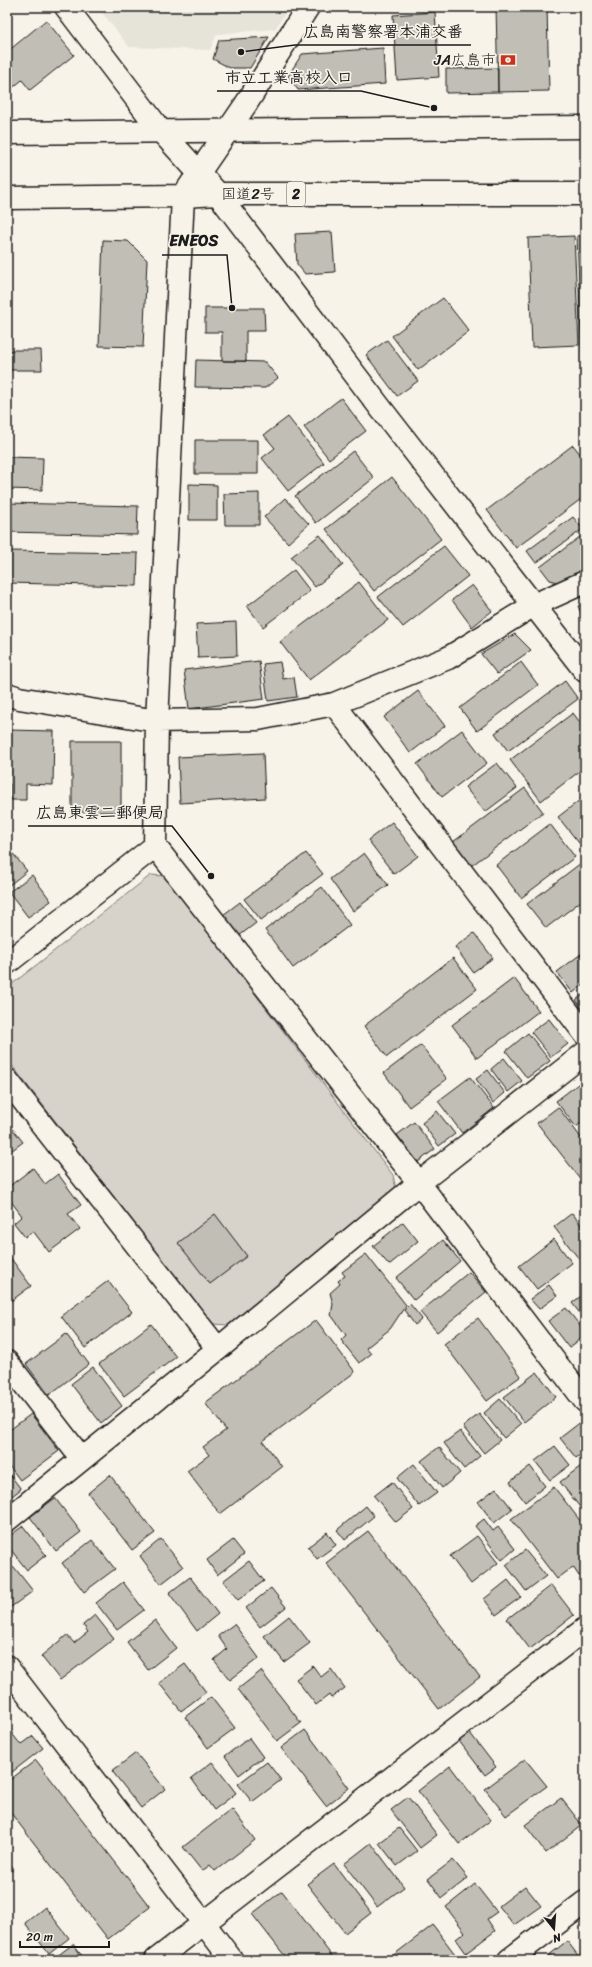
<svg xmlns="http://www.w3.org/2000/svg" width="592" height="1967" viewBox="0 0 592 1967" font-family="Sriracha,'Klee One',sans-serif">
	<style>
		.built { fill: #e6e3d9 }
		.green { fill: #d7d3cb; stroke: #7a7874 }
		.building { fill: #c0beb5; stroke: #1c1c1c }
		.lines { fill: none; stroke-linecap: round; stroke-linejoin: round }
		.minor-casing { stroke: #1c1c1c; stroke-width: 25 }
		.highway-casing { stroke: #1c1c1c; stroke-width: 25 }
		.minor { stroke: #f7f3e8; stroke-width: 22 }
		.highway { stroke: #f7f3e8; stroke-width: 22 }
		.labels { text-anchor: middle; stroke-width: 3.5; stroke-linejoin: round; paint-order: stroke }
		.shield { fill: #f7f3e8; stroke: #5e5c59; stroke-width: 1 }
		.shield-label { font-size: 14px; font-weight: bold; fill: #1c1c1c }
		.poi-label { font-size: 15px; fill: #1c1c1c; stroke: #f7f3e8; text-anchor: end }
		.street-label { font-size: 15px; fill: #1c1c1c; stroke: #f7f3e8 }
		.leader { fill: none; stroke: #1c1c1c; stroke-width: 1.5 }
		.callout-dot { fill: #1c1c1c; stroke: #f7f3e8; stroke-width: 1.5 }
		.callout-label { font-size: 16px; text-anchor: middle; font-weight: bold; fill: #1c1c1c; stroke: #f7f3e8; stroke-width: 3.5; stroke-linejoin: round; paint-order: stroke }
	</style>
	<rect width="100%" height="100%" fill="#f7f3e8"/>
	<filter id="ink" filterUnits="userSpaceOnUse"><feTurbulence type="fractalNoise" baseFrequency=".025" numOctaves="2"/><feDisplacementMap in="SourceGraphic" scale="8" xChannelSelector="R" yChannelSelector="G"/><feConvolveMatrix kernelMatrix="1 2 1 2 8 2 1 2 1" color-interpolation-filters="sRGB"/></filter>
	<g filter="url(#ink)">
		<path class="built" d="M 98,7 L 289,7 L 275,29 L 217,34 L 210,50 L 129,47 Z"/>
		<path class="green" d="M 151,875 L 165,876 L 393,1175 L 396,1189 L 228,1325 L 213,1324 L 7,1059 L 7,988 Z"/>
		<path class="building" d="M 496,7 L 547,7 L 549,91 L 498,92 Z
			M 435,12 L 439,77 L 397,80 L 393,15 Z
			M 46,20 L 74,55 L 30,90 L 22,80 L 11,89 L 7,84 L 7,52 Z
			M 269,37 L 250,68 L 230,68 L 213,59 L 219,40 Z
			M 383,48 L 385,84 L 298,90 L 288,76 L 302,54 Z
			M 498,68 L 498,92 L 446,93 L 446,69 Z
			M 332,232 L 335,272 L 305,274 L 297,264 L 295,234 Z
			M 585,235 L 585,388 L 583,387 L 577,236 Z
			M 574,236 L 579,345 L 532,347 L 528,238 Z
			M 103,240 L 128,241 L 147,260 L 143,347 L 99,346 Z
			M 443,298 L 469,331 L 418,370 L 392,336 Z
			M 205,308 L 264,308 L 265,331 L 246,331 L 246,361 L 222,361 L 222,332 L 205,332 Z
			M 387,340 L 418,381 L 397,396 L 366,355 Z
			M 7,350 L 41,350 L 42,370 L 7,370 Z
			M 196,360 L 265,362 L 278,378 L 265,388 L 195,387 Z
			M 341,398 L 366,431 L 329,459 L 304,427 Z
			M 288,417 L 324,463 L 288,491 L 262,458 L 275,448 L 264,435 Z
			M 195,440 L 258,440 L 258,474 L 195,474 Z
			M 573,445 L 585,460 L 585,496 L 516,548 L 487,510 Z
			M 353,451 L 374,478 L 316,523 L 295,496 Z
			M 7,457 L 43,458 L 42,490 L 7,489 Z
			M 392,477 L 441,539 L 374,591 L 326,529 Z
			M 189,484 L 217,485 L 217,520 L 189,520 Z
			M 259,493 L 259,525 L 225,525 L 224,494 Z
			M 285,498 L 309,524 L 288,543 L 264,517 Z
			M 7,503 L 138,506 L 137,535 L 7,532 Z
			M 573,517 L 583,529 L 536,563 L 527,551 Z
			M 320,535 L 343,565 L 315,587 L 291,557 Z
			M 581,536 L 585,545 L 585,570 L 558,582 L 550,580 L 540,567 Z
			M 444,546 L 468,576 L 403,627 L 378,597 Z
			M 7,551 L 138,553 L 137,586 L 7,583 Z
			M 294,570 L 310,591 L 263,627 L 247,606 Z
			M 359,582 L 388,620 L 309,680 L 280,642 Z
			M 472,585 L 492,611 L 472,627 L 452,600 Z
			M 585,603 L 585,623 L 578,606 Z
			M 236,622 L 237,656 L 198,658 L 196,624 Z
			M 515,634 L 531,650 L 497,674 L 481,654 Z
			M 259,661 L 264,699 L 189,709 L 184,670 Z
			M 280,662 L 283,679 L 294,677 L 297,697 L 268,701 L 263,664 Z
			M 521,662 L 538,685 L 477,731 L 460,708 Z
			M 565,681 L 578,699 L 508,751 L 495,733 Z
			M 418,691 L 445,726 L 410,753 L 384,717 Z
			M 573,713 L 585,729 L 585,767 L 541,801 L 510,760 Z
			M 7,730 L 54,731 L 53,785 L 26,784 L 26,800 L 10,800 L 10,784 L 7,784 Z
			M 462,730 L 487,763 L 442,797 L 417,764 Z
			M 72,741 L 121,741 L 121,812 L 72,812 Z
			M 263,753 L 265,798 L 180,803 L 178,757 Z
			M 497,763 L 517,788 L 485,812 L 465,787 Z
			M 525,788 L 543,812 L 467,869 L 449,845 Z
			M 585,796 L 585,838 L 579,843 L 558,817 Z
			M 392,822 L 418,856 L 394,874 L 368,840 Z
			M 550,824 L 575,857 L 521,898 L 496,865 Z
			M 7,846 L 27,871 L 7,887 Z
			M 306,853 L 323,874 L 261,920 L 244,899 Z
			M 364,853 L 388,885 L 353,911 L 330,879 Z
			M 581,863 L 585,867 L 585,898 L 546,928 L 527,904 Z
			M 32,875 L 51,901 L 28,917 L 9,892 Z
			M 322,887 L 350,925 L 293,968 L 265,930 Z
			M 240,902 L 256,923 L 239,936 L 223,915 Z
			M 474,933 L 493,958 L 473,972 L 455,947 Z
			M 585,951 L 585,983 L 573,993 L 557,972 Z
			M 453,958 L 477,989 L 387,1057 L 364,1026 Z
			M 514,978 L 539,1011 L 477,1058 L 452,1025 Z
			M 585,993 L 585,1012 L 576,1000 Z
			M 549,1019 L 568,1044 L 551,1057 L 531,1032 Z
			M 528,1033 L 550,1061 L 527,1078 L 506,1051 Z
			M 421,1045 L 447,1079 L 409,1107 L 384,1073 Z
			M 504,1058 L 522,1081 L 508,1092 L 491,1069 Z
			M 488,1070 L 505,1093 L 493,1103 L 476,1079 Z
			M 470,1077 L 494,1108 L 462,1133 L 438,1101 Z
			M 582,1081 L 585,1085 L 585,1120 L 576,1127 L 556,1101 Z
			M 558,1107 L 585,1143 L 585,1179 L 582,1181 L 537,1123 Z
			M 437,1111 L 455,1134 L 439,1146 L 422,1123 Z
			M 7,1122 L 23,1142 L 7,1154 Z
			M 414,1122 L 435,1149 L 418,1162 L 397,1135 Z
			M 33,1168 L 45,1184 L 58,1174 L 81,1205 L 68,1214 L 80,1229 L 49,1252 L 33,1231 L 25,1237 L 14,1223 L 22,1216 L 7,1196 L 7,1188 Z
			M 572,1213 L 585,1230 L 585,1254 L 579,1259 L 554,1227 Z
			M 215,1214 L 247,1256 L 210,1284 L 178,1243 Z
			M 403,1222 L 418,1241 L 389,1265 L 373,1246 Z
			M 554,1239 L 572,1263 L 537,1289 L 519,1266 Z
			M 443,1240 L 460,1261 L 414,1300 L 396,1278 Z
			M 7,1253 L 31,1286 L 7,1304 Z
			M 366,1254 L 406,1305 L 390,1329 L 366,1348 L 371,1354 L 359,1363 L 341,1340 L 346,1335 L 331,1315 L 333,1304 L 330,1293 L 340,1284 L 338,1281 L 345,1276 L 342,1272 Z
			M 469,1272 L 486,1292 L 437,1332 L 420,1312 Z
			M 108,1281 L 132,1312 L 85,1348 L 61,1316 Z
			M 549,1285 L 557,1296 L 539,1309 L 530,1299 Z
			M 585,1293 L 585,1320 L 572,1303 Z
			M 410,1304 L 422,1319 L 415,1325 L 404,1310 Z
			M 566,1308 L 585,1332 L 585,1335 L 569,1348 L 548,1321 Z
			M 478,1318 L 521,1376 L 487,1401 L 444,1344 Z
			M 316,1320 L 355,1372 L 263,1441 L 282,1467 L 220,1514 L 187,1471 L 209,1455 L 203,1447 L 226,1430 L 205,1403 Z
			M 151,1324 L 176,1357 L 124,1396 L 99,1364 Z
			M 66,1334 L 89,1364 L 49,1395 L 26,1364 Z
			M 93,1367 L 122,1406 L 101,1423 L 71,1384 Z
			M 537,1372 L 556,1397 L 524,1422 L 504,1397 Z
			M 500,1399 L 521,1424 L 504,1438 L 484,1413 Z
			M 31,1414 L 59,1451 L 20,1480 L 7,1463 L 7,1432 Z
			M 479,1414 L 500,1440 L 484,1453 L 463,1427 Z
			M 582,1421 L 585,1425 L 585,1451 L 576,1458 L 560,1438 Z
			M 460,1431 L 480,1456 L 464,1469 L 444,1443 Z
			M 555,1446 L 570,1465 L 550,1480 L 535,1461 Z
			M 439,1447 L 460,1473 L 442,1488 L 421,1461 Z
			M 585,1463 L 585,1510 L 583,1511 L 560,1482 Z
			M 414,1464 L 437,1493 L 419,1506 L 397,1478 Z
			M 530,1466 L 545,1486 L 525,1502 L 510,1482 Z
			M 7,1471 L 21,1489 L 7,1500 Z
			M 110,1475 L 155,1533 L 132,1550 L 88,1493 Z
			M 392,1482 L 413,1509 L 396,1522 L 374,1496 Z
			M 554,1487 L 585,1527 L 585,1571 L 579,1576 L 573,1567 L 557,1579 L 511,1519 Z
			M 496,1488 L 512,1509 L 494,1523 L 478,1502 Z
			M 55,1498 L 81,1532 L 56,1551 L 30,1517 Z
			M 366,1506 L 374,1516 L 345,1540 L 337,1530 Z
			M 484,1519 L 493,1531 L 498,1527 L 515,1549 L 502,1560 L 475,1526 Z
			M 23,1526 L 46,1555 L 27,1570 L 7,1545 L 7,1538 Z
			M 368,1531 L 480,1677 L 439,1709 L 326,1563 Z
			M 327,1532 L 336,1545 L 317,1559 L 308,1547 Z
			M 477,1536 L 498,1563 L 471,1584 L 450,1556 Z
			M 161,1539 L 183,1567 L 161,1584 L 140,1556 Z
			M 92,1540 L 115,1569 L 84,1592 L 62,1563 Z
			M 233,1540 L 244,1554 L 217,1575 L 207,1560 Z
			M 525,1550 L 546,1576 L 526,1591 L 506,1565 Z
			M 249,1561 L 264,1581 L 238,1600 L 223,1581 Z
			M 14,1567 L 33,1591 L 7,1610 L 7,1573 Z
			M 190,1577 L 218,1614 L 197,1631 L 169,1593 Z
			M 508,1580 L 521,1597 L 496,1615 L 484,1599 Z
			M 123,1582 L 144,1610 L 117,1630 L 96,1603 Z
			M 551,1585 L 574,1615 L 530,1649 L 507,1619 Z
			M 271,1588 L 286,1607 L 260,1627 L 246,1608 Z
			M 95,1615 L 114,1639 L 60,1680 L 41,1656 L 67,1635 L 74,1643 L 88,1632 L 83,1625 Z
			M 289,1616 L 310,1643 L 284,1662 L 264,1636 Z
			M 155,1620 L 176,1648 L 148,1670 L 127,1642 Z
			M 234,1624 L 259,1658 L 230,1680 L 214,1660 L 227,1649 L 218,1636 Z
			M 185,1664 L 206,1692 L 181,1711 L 159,1683 Z
			M 313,1666 L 321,1677 L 331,1669 L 345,1688 L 331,1698 L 329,1695 L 316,1705 L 296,1679 Z
			M 261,1671 L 301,1723 L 277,1741 L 238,1689 Z
			M 211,1697 L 235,1728 L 208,1748 L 185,1717 Z
			M 305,1730 L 349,1788 L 326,1806 L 281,1748 Z
			M 10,1731 L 21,1745 L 33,1736 L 43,1748 L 7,1776 L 7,1733 Z
			M 470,1733 L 496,1767 L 485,1775 L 459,1741 Z
			M 249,1738 L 263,1757 L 239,1775 L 225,1756 Z
			M 136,1753 L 165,1789 L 141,1808 L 112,1771 Z
			M 525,1759 L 547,1786 L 506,1816 L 485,1789 Z
			M 36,1760 L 150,1907 L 108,1939 L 7,1808 L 7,1782 Z
			M 212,1762 L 236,1793 L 214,1810 L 191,1778 Z
			M 267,1762 L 281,1780 L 252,1802 L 238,1784 Z
			M 450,1766 L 491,1820 L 459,1844 L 418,1791 Z
			M 408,1797 L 437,1835 L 420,1848 L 391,1810 Z
			M 561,1798 L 582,1825 L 546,1853 L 525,1825 Z
			M 232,1809 L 255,1840 L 215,1871 L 210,1865 L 202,1871 L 183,1847 Z
			M 399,1828 L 417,1851 L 397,1866 L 379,1843 Z
			M 371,1843 L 404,1887 L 377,1907 L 344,1864 Z
			M 7,1860 L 14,1869 L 7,1874 Z
			M 453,1860 L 468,1878 L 442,1898 L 428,1879 Z
			M 334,1864 L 371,1913 L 345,1933 L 307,1884 Z
			M 475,1884 L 497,1912 L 487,1919 L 495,1931 L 466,1953 L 456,1939 L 465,1932 L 446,1907 Z
			M 525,1886 L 541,1906 L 514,1925 L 499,1906 Z
			M 282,1891 L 335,1960 L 288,1960 L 252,1914 Z
			M 45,1907 L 69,1938 L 49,1954 L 25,1923 Z
			M 433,1925 L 458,1958 L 455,1960 L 387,1960 Z
			M 567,1941 L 580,1958 L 578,1960 L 552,1960 L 548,1956 Z
			M 73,1944 L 85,1960 L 52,1960 Z"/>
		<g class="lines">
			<g class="minor-casing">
				<path id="minor" d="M 66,7 L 160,130 L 218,194 L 382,410 L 585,671
					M 308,7 L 246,104 L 183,196 L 157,721 L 155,846 L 419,1183 L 585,1401
					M 7,694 L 19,698 L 157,721 L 258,719 L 334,704 L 448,658 L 534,605 L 585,582
					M 334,704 L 585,1034
					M 7,963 L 155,846
					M 7,1080 L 218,1349
					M 7,1362 L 82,1459
					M 7,1520 L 218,1349 L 419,1183 L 585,1053
					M 7,1667 L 232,1960
					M 156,1960 L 585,1629
					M 509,1960 L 585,1902"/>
			</g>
			<g class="highway-casing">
				<path id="highway" d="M 7,133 L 585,127
					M 7,198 L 183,196 L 218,194 L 585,194"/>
			</g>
			<use href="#minor" class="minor"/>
			<use href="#highway" class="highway"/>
		</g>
	</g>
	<defs>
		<g id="bank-bare" transform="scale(1.2)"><path d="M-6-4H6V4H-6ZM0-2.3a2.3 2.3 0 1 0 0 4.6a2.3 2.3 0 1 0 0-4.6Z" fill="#c8321e" stroke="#f7f3e8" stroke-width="2.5" paint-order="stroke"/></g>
	</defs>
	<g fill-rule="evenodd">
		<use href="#bank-bare" x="508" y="60"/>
	</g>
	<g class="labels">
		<rect class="shield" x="287" y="182" width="18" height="24" rx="3"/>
		<g class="shield-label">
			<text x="296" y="199">2</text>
		</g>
		<g class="poi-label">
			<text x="496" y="65">JA広島市</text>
		</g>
		<g class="street-label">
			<text x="248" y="199">国道2号</text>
		</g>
	</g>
	<path class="leader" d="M241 52L295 45H471M434 108L361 91H217M232 308L227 255H162M211 876L172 826H28"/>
	<g class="callout-dot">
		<circle cx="241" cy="52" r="4"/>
		<circle cx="434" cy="108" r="4"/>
		<circle cx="232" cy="308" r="4"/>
		<circle cx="211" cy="876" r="4"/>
	</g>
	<g class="callout-label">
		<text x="383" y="37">広島南警察署本浦交番</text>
		<text x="289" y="83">市立工業高校入口</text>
		<text x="194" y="246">ENEOS</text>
		<text x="100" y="818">広島東雲二郵便局</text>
	</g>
	<rect width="592" height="1967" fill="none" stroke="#f7f3e8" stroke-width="24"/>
	<rect x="12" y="12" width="568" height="1943" fill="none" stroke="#1c1c1c" stroke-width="1.5" filter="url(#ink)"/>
	<g transform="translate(554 1929) rotate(163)" stroke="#f7f3e8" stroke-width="3" paint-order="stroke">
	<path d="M0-3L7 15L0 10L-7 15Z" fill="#1c1c1c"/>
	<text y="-6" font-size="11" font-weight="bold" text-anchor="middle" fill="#1c1c1c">N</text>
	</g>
	<path d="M20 1941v6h89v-6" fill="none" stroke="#1c1c1c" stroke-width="2"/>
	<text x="26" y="1941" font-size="12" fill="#1c1c1c" stroke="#f7f3e8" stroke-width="3" paint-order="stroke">20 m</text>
</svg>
